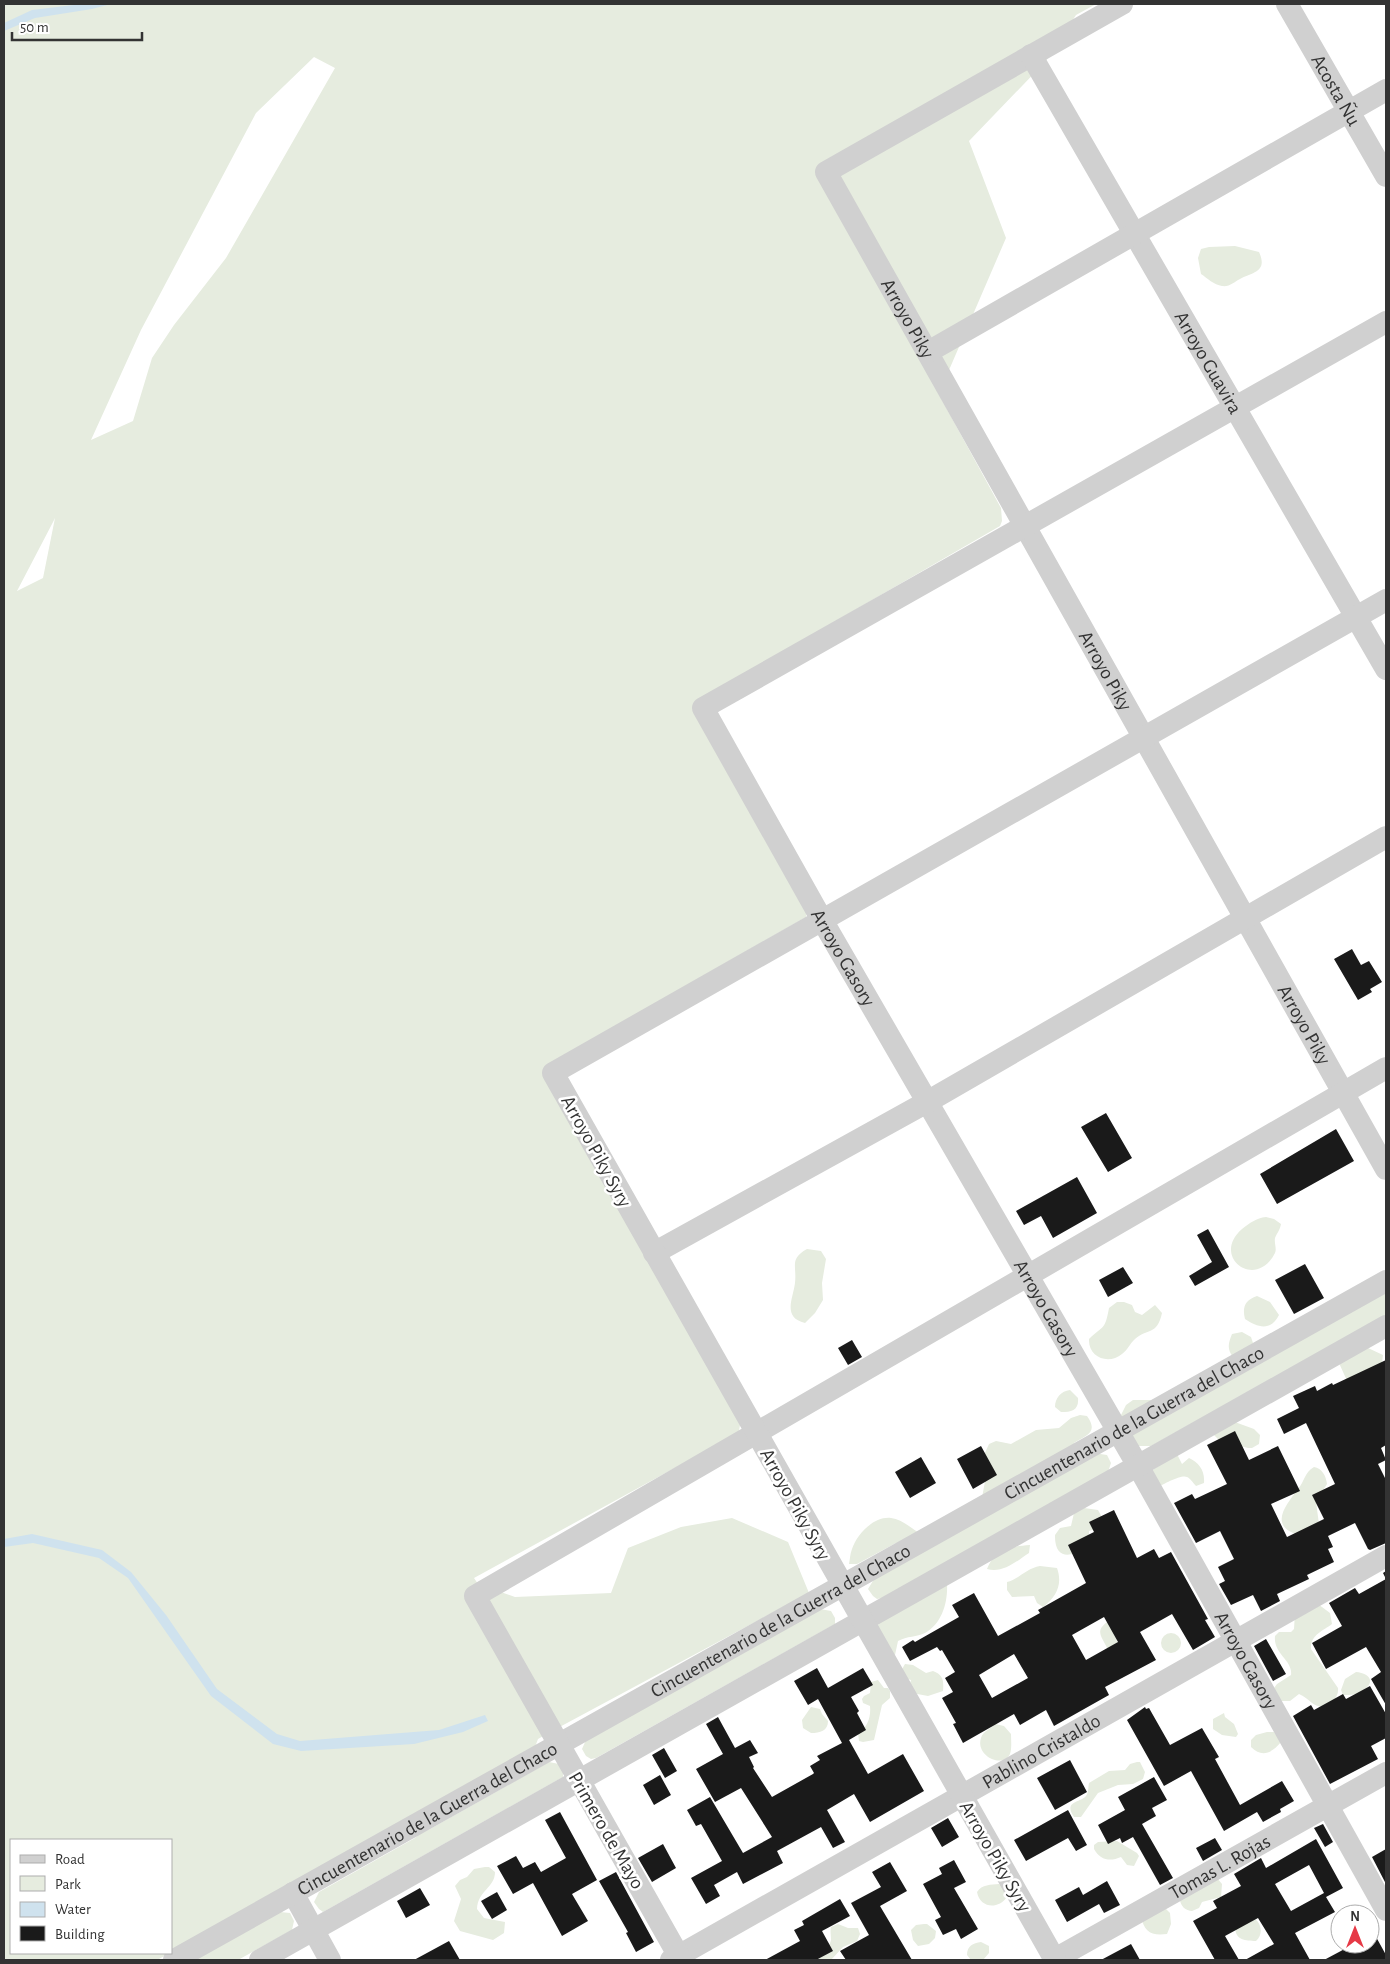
<svg xmlns="http://www.w3.org/2000/svg" width="1390" height="1964" viewBox="0 0 1390 1964" font-family="'Alegreya Sans',sans-serif">
	<style>
		.green { fill: #e6ecdf; fill-rule: evenodd }
		.water { fill: #cfe2ee }
		.building { fill: #1a1a1a; fill-rule: evenodd }
		.lines { fill: none; stroke-linecap: round; stroke-linejoin: round }
		.minor { stroke: #d0d0d0; stroke-width: 22 }
		.labels { text-anchor: middle; stroke-width: 5; stroke-linejoin: round; paint-order: stroke }
		.street-label { font-size: 20px; fill: #333; stroke: #fff }
	</style>
	<rect width="100%" height="100%" fill="#fff"/>
	<path class="green" d="M 4,4 L 1096,4 L 1076,15 L 1046,61 L 969,141 L 1006,238 L 943,384 L 937,391 L 1001,508 L 1002,521 L 1000,526 L 703,698 L 807,912 L 806,917 L 553,1062 L 740,1425 L 739,1431 L 733,1436 L 474,1578 L 478,1584 L 515,1597 L 611,1593 L 628,1548 L 681,1527 L 732,1518 L 788,1542 L 809,1593 L 554,1730 L 538,1739 L 535,1747 L 171,1952 L 171,1840 L 11,1840 L 11,1953 L 170,1953 L 157,1960 L 4,1960 ZM 314,57 L 335,68 L 226,258 L 174,325 L 152,358 L 133,421 L 91,440 L 141,330 L 256,113 ZM 55,518 L 43,578 L 17,591 L 52,524 Z
		M 1235,246 L 1259,252 C 1268,272 1253,272 1240,279 C 1234,282 1230,287 1222,286 C 1214,285 1207,278 1201,274 L 1198,258 L 1201,249 L 1209,247 Z
		M 1266,1217 L 1274,1219 L 1281,1224 C 1280,1230 1277,1233 1275,1238 C 1274,1243 1277,1249 1275,1253 C 1256,1291 1210,1257 1242,1229 C 1250,1223 1256,1218 1266,1217 Z
		M 807,1249 L 821,1251 L 826,1259 L 822,1283 L 823,1300 L 815,1313 L 805,1323 C 782,1317 793,1299 795,1283 C 797,1266 789,1259 807,1249 Z
		M 1386,1291 L 1386,1316 L 1151,1446 L 1127,1446 L 1119,1419 L 1126,1405 L 1133,1400 L 1152,1400 Z
		M 1257,1296 L 1270,1302 L 1279,1315 C 1271,1331 1258,1328 1245,1319 C 1242,1307 1245,1300 1257,1296 Z
		M 1117,1302 L 1124,1302 L 1132,1305 L 1135,1312 L 1142,1315 L 1155,1305 L 1162,1313 C 1157,1336 1147,1328 1135,1339 C 1130,1343 1128,1350 1122,1354 C 1109,1365 1088,1358 1089,1339 C 1104,1325 1105,1330 1109,1308 Z
		M 1242,1332 L 1251,1337 L 1253,1343 L 1233,1357 C 1227,1349 1228,1344 1232,1334 Z
		M 1368,1348 L 1383,1355 L 1382,1363 L 1348,1383 L 1339,1363 Z
		M 1070,1390 L 1078,1398 C 1079,1410 1072,1412 1061,1412 L 1055,1407 C 1055,1398 1061,1391 1070,1390 Z
		M 1080,1415 L 1087,1416 C 1099,1433 1086,1435 1074,1443 L 1073,1450 L 1107,1455 L 1111,1463 L 1108,1472 L 947,1584 C 948,1602 942,1624 925,1633 C 917,1637 907,1636 898,1641 L 895,1655 L 875,1647 L 882,1598 L 877,1599 L 873,1596 L 868,1589 L 896,1543 L 857,1564 L 849,1564 C 850,1559 850,1554 852,1549 C 857,1534 874,1516 891,1518 C 901,1519 910,1527 919,1533 L 981,1503 L 986,1476 L 984,1455 L 989,1444 L 996,1441 L 1011,1444 L 1036,1430 L 1059,1428 L 1071,1418 Z
		M 1232,1421 L 1254,1429 L 1260,1435 L 1259,1444 L 1252,1448 L 1248,1448 L 1219,1440 L 1214,1435 Z
		M 1177,1454 L 1182,1464 L 1189,1458 C 1199,1463 1205,1470 1204,1483 L 1196,1486 C 1193,1483 1190,1478 1187,1477 C 1182,1474 1163,1484 1159,1487 L 1148,1473 Z
		M 1314,1467 C 1322,1468 1326,1476 1327,1484 L 1316,1502 L 1319,1524 L 1299,1535 C 1267,1526 1287,1504 1298,1489 C 1305,1481 1304,1473 1314,1467 Z
		M 1084,1508 L 1098,1510 L 1103,1519 L 1098,1528 L 1089,1531 C 1090,1552 1054,1570 1055,1535 L 1060,1528 L 1071,1526 L 1074,1513 Z
		M 1030,1545 L 1029,1553 C 1017,1561 1002,1574 987,1569 C 996,1548 1009,1547 1030,1545 Z
		M 1040,1566 L 1057,1568 C 1063,1585 1056,1597 1043,1607 L 1037,1603 L 1034,1596 L 1012,1597 L 1007,1590 L 1007,1582 C 1019,1579 1027,1568 1040,1566 Z
		M 1318,1604 L 1330,1613 L 1332,1624 C 1323,1631 1310,1635 1311,1649 L 1338,1688 C 1339,1697 1332,1703 1324,1707 C 1312,1707 1309,1698 1299,1694 L 1290,1701 L 1279,1701 L 1274,1688 L 1277,1684 L 1291,1675 C 1293,1660 1273,1654 1275,1636 L 1279,1632 L 1291,1632 L 1294,1629 L 1295,1613 Z
		M 820,1609 L 831,1611 L 835,1618 L 835,1624 L 596,1758 L 591,1759 L 586,1756 L 582,1749 L 586,1740 Z
		M 1110,1620 L 1119,1647 L 1108,1650 C 1102,1636 1093,1631 1110,1620 Z
		M1161 1643a10 10 0 1 1 20 0a10 10 0 1 1-20 0Z
		M 905,1664 L 913,1665 L 926,1673 L 933,1671 C 943,1675 944,1680 943,1691 L 928,1696 L 912,1693 L 909,1687 L 911,1680 L 904,1678 L 901,1671 Z
		M 1356,1672 C 1367,1673 1377,1680 1364,1690 C 1358,1695 1350,1695 1343,1695 L 1341,1690 L 1345,1679 Z
		M 878,1680 L 884,1688 L 888,1688 L 890,1691 L 890,1698 L 882,1705 L 874,1740 L 863,1742 L 859,1741 L 858,1733 C 868,1727 871,1717 870,1706 L 863,1703 L 862,1699 L 864,1696 L 870,1693 L 871,1682 Z
		M 811,1707 L 820,1709 L 822,1714 L 828,1721 C 828,1731 820,1733 811,1733 L 803,1728 L 802,1720 Z
		M 1224,1713 L 1225,1717 L 1234,1724 L 1238,1734 L 1236,1737 L 1222,1735 L 1213,1729 L 1213,1719 Z
		M 995,1724 L 1004,1726 L 1011,1734 C 1011,1740 1012,1748 1010,1754 C 1003,1769 975,1756 981,1738 C 983,1731 991,1729 995,1724 Z
		M 1267,1732 L 1274,1732 L 1281,1742 C 1272,1753 1262,1758 1251,1747 L 1251,1740 L 1256,1735 Z
		M 549,1762 L 559,1764 L 563,1771 L 563,1777 L 323,1912 L 319,1909 L 314,1902 L 319,1892 L 415,1838 L 419,1834 L 430,1829 Z
		M 1137,1762 L 1140,1762 L 1145,1772 L 1143,1779 L 1133,1784 L 1118,1785 L 1098,1793 L 1081,1817 L 1074,1817 C 1063,1801 1080,1803 1086,1796 C 1089,1792 1088,1787 1089,1783 L 1109,1771 L 1125,1770 L 1130,1764 Z
		M 1117,1841 L 1137,1853 L 1139,1856 L 1134,1866 L 1127,1865 L 1121,1857 C 1110,1862 1100,1860 1094,1849 L 1094,1845 L 1098,1842 Z
		M 485,1867 L 489,1867 L 495,1872 C 495,1888 478,1890 477,1909 L 484,1918 L 505,1922 L 504,1933 L 493,1940 L 460,1931 L 454,1921 L 461,1899 L 455,1886 L 460,1880 L 467,1877 L 474,1869 Z
		M 1217,1878 L 1222,1884 L 1221,1897 L 1202,1902 L 1199,1908 L 1192,1911 C 1186,1911 1180,1906 1180,1899 Z
		M 999,1884 L 1005,1888 L 1007,1897 C 998,1910 980,1908 977,1892 C 982,1884 991,1885 999,1884 Z
		M 1166,1909 L 1170,1913 L 1171,1924 L 1167,1934 C 1151,1936 1144,1932 1141,1916 Z
		M 280,1912 L 290,1913 L 294,1921 L 292,1930 L 238,1960 L 195,1960 Z
		M 1255,1919 C 1262,1924 1263,1935 1256,1941 C 1244,1941 1233,1939 1236,1925 Z
		M 838,1924 L 848,1928 L 858,1928 L 860,1934 L 857,1941 L 843,1947 L 831,1960 L 804,1960 C 812,1957 829,1951 831,1940 C 831,1935 830,1931 831,1927 Z
		M 924,1924 L 927,1924 L 936,1931 L 935,1938 L 929,1944 L 918,1946 L 913,1940 L 911,1930 L 916,1925 Z
		M 981,1942 L 989,1946 L 989,1953 L 983,1960 L 971,1960 L 967,1955 C 967,1946 973,1943 981,1942 Z"/>
	<path class="water" d="M 82,4 L 111,4 L 92,9 L 35,18 L 4,31 L 4,23 L 32,10 Z
		M 32,1534 L 102,1550 L 131,1572 L 166,1615 L 217,1689 L 277,1734 L 300,1741 L 439,1730 L 485,1715 L 488,1721 L 463,1732 L 414,1744 L 301,1751 L 273,1744 L 211,1696 L 128,1578 L 99,1558 L 33,1543 L 4,1547 L 4,1539 Z"/>
	<path class="building" d="M 1352,949 L 1361,965 L 1369,961 L 1382,982 L 1370,989 L 1372,992 L 1358,1000 L 1334,959 Z
		M 1106,1113 L 1132,1158 L 1108,1172 L 1081,1127 Z
		M 1336,1129 L 1354,1161 L 1277,1204 L 1260,1174 Z
		M 1077,1177 L 1097,1213 L 1053,1238 L 1041,1216 L 1024,1225 L 1016,1211 Z
		M 1208,1229 L 1229,1267 L 1195,1286 L 1189,1276 L 1212,1262 L 1197,1235 Z
		M 1305,1264 L 1324,1298 L 1294,1314 L 1275,1280 Z
		M 1123,1267 L 1133,1283 L 1108,1297 L 1099,1280 Z
		M 852,1340 L 862,1357 L 848,1365 L 838,1348 Z
		M 1386,1360 L 1386,1445 L 1381,1448 L 1386,1460 L 1378,1464 L 1386,1480 L 1386,1543 L 1370,1550 L 1368,1549 L 1355,1523 L 1328,1536 L 1333,1547 L 1328,1549 L 1334,1562 L 1307,1575 L 1309,1579 L 1277,1594 L 1280,1601 L 1261,1611 L 1253,1595 L 1231,1605 L 1219,1584 L 1225,1581 L 1218,1567 L 1234,1559 L 1220,1531 L 1196,1543 L 1174,1503 L 1192,1494 L 1195,1499 L 1227,1484 L 1207,1445 L 1235,1431 L 1249,1460 L 1278,1446 L 1300,1491 L 1271,1504 L 1287,1537 L 1324,1519 L 1312,1495 L 1335,1484 L 1306,1423 L 1284,1434 L 1277,1419 L 1299,1408 L 1293,1396 L 1315,1386 L 1317,1391 L 1332,1383 L 1333,1385 Z
		M 981,1446 L 997,1475 L 973,1489 L 957,1459 Z
		M 921,1457 L 936,1483 L 910,1498 L 895,1472 Z
		M 1114,1510 L 1137,1558 L 1154,1549 L 1159,1558 L 1171,1552 L 1208,1619 L 1205,1620 L 1215,1637 L 1193,1650 L 1172,1614 L 1140,1632 L 1156,1660 L 1105,1687 L 1109,1695 L 1054,1726 L 1046,1710 L 1020,1725 L 1014,1714 L 963,1743 L 953,1724 L 956,1723 L 942,1698 L 953,1692 L 945,1678 L 955,1672 L 942,1650 L 940,1651 L 937,1647 L 910,1661 L 902,1647 L 913,1640 L 915,1642 L 959,1617 L 952,1605 L 974,1593 L 998,1636 L 1040,1613 L 1038,1610 L 1086,1583 L 1068,1545 L 1094,1532 L 1089,1522 ZM 1104,1617 L 1118,1642 L 1086,1660 L 1072,1635 ZM 1014,1654 L 1028,1678 L 992,1698 L 979,1675 Z
		M 1386,1571 L 1386,1705 L 1371,1679 L 1381,1672 L 1366,1647 L 1326,1669 L 1312,1643 L 1342,1626 L 1329,1603 L 1355,1588 L 1359,1594 L 1386,1579 L 1383,1573 Z
		M 1266,1639 L 1286,1674 L 1273,1681 L 1254,1646 Z
		M 817,1668 L 828,1688 L 863,1668 L 873,1685 L 851,1697 L 859,1711 L 857,1713 L 866,1730 L 849,1740 L 868,1774 L 903,1754 L 924,1791 L 870,1822 L 854,1794 L 827,1810 L 845,1842 L 833,1848 L 821,1827 L 777,1851 L 783,1863 L 760,1875 L 743,1884 L 737,1872 L 714,1885 L 720,1896 L 706,1904 L 691,1878 L 722,1861 L 701,1824 L 696,1826 L 687,1810 L 710,1797 L 743,1853 L 772,1837 L 741,1788 L 715,1802 L 696,1769 L 723,1754 L 706,1724 L 718,1717 L 735,1748 L 750,1740 L 758,1753 L 749,1757 L 754,1767 L 753,1768 L 772,1797 L 813,1774 L 814,1773 L 810,1766 L 820,1760 L 817,1756 L 842,1743 L 818,1699 L 808,1705 L 794,1681 Z
		M 1370,1686 L 1386,1714 L 1386,1738 L 1371,1746 L 1378,1759 L 1330,1784 L 1293,1716 L 1311,1705 L 1314,1710 L 1343,1694 L 1346,1699 Z
		M 1145,1707 L 1146,1709 L 1149,1708 L 1170,1745 L 1202,1728 L 1219,1757 L 1215,1759 L 1240,1805 L 1282,1781 L 1294,1801 L 1280,1809 L 1281,1812 L 1263,1822 L 1257,1812 L 1224,1831 L 1191,1771 L 1164,1786 L 1127,1720 Z
		M 664,1748 L 677,1771 L 665,1778 L 652,1755 Z
		M 1070,1760 L 1087,1792 L 1055,1810 L 1037,1778 Z
		M 660,1775 L 671,1795 L 654,1805 L 643,1785 Z
		M 1154,1777 L 1167,1800 L 1152,1808 L 1156,1816 L 1142,1824 L 1173,1878 L 1160,1885 L 1133,1837 L 1122,1843 L 1120,1838 L 1108,1844 L 1098,1825 L 1125,1810 L 1118,1797 Z
		M 1068,1810 L 1087,1845 L 1076,1851 L 1068,1838 L 1026,1861 L 1014,1840 Z
		M 560,1812 L 597,1880 L 572,1894 L 588,1921 L 562,1936 L 533,1883 L 513,1894 L 497,1866 L 516,1856 L 523,1868 L 535,1862 L 541,1872 L 566,1858 L 545,1820 Z
		M 948,1818 L 959,1837 L 942,1847 L 931,1828 Z
		M 1323,1824 L 1333,1842 L 1325,1847 L 1314,1828 Z
		M 1215,1838 L 1222,1850 L 1203,1861 L 1196,1848 Z
		M 1316,1839 L 1343,1888 L 1326,1897 L 1335,1912 L 1295,1933 L 1310,1960 L 1245,1960 L 1274,1944 L 1258,1918 L 1225,1936 L 1239,1960 L 1215,1960 L 1193,1921 L 1217,1908 L 1213,1901 L 1241,1886 L 1234,1874 L 1261,1858 L 1266,1868 ZM 1309,1865 L 1324,1893 L 1291,1911 L 1275,1884 Z
		M 663,1844 L 676,1868 L 652,1882 L 638,1858 Z
		M 1386,1849 L 1386,1884 L 1372,1857 Z
		M 954,1860 L 966,1882 L 954,1888 L 978,1929 L 961,1939 L 956,1929 L 943,1935 L 935,1920 L 941,1917 L 923,1884 L 942,1874 L 939,1868 Z
		M 890,1862 L 907,1891 L 880,1906 L 912,1960 L 846,1960 L 840,1951 L 869,1935 L 851,1903 L 881,1887 L 872,1872 Z
		M 616,1872 L 654,1942 L 636,1952 L 626,1933 L 628,1932 L 599,1881 Z
		M 1107,1881 L 1120,1905 L 1104,1913 L 1099,1904 L 1067,1922 L 1055,1900 L 1079,1887 L 1083,1895 Z
		M 420,1888 L 430,1905 L 406,1918 L 397,1901 Z
		M 497,1892 L 507,1910 L 492,1919 L 481,1901 Z
		M 840,1899 L 850,1916 L 822,1931 L 833,1951 L 816,1960 L 765,1960 L 800,1941 L 794,1930 L 804,1925 L 802,1921 Z
		M 1370,1926 L 1386,1955 L 1386,1960 L 1324,1960 L 1354,1944 L 1370,1944 Z
		M 449,1941 L 460,1960 L 414,1960 Z
		M 1131,1944 L 1140,1960 L 1101,1960 Z"/>
	<g class="lines">
		<g class="minor">
			<path id="s1" d="M 1122,4 L 826,172 L 1386,1169"/>
			<path id="s2" d="M 1287,4 L 1386,176"/>
			<path id="s3" d="M 1031,55 L 1386,669"/>
			<path id="s4" d="M 1386,322 L 703,708 L 822,920 L 1138,1466 L 1386,1910"/>
			<path d="M 928,352 L 1386,90"/>
			<path d="M 654,1253 L 927,1102 L 1386,837"/>
			<path d="M 293,1893 L 330,1960"/>
			<path id="s5" d="M 174,1960 L 1386,1281"/>
			<path d="M 260,1960 L 1386,1326"/>
			<path id="s6" d="M 671,1960 L 1386,1556"/>
			<path d="M 681,1960 L 475,1596 L 1386,1068"/>
			<path id="s7" d="M 1053,1960 L 1386,1773"/>
			<path d="M 1055,1960 L 553,1073 L 1386,600"/>
		</g>
	</g>
	<g class="labels">
		<g class="street-label">
			<text dy="7" stroke="none"><textPath href="#s2" startOffset="99">Acosta Ñu</textPath></text>
			<text dy="7" stroke="none"><textPath href="#s1" startOffset="508">Arroyo Piky</textPath></text>
			<text dy="7" stroke="none"><textPath href="#s3" startOffset="355">Arroyo Guavira</textPath></text>
			<text dy="7" stroke="none"><textPath href="#s1" startOffset="912">Arroyo Piky</textPath></text>
			<text dy="7" stroke="none"><textPath href="#s4" startOffset="1071">Arroyo Gasory</textPath></text>
			<text dy="7" stroke="none"><textPath href="#s1" startOffset="1318">Arroyo Piky</textPath></text>
			<text transform="translate(597 1151) rotate(61)" y="7">Arroyo Piky Syry</text>
			<text dy="7" stroke="none"><textPath href="#s4" startOffset="1476">Arroyo Gasory</textPath></text>
			<text dy="7" stroke="none"><textPath href="#s5" startOffset="1100">Cincuentenario de la Guerra del Chaco</textPath></text>
			<text transform="translate(796 1504) rotate(61)" y="7">Arroyo Piky Syry</text>
			<text dy="7" stroke="none"><textPath href="#s5" startOffset="695">Cincuentenario de la Guerra del Chaco</textPath></text>
			<text dy="7" stroke="none"><textPath href="#s4" startOffset="1881">Arroyo Gasory</textPath></text>
			<text dy="7" stroke="none"><textPath href="#s6" startOffset="425">Pablino Cristaldo</textPath></text>
			<text dy="7" stroke="none"><textPath href="#s5" startOffset="290">Cincuentenario de la Guerra del Chaco</textPath></text>
			<text transform="translate(607 1830) rotate(60)" y="7">Primero de Mayo</text>
			<text transform="translate(996 1856) rotate(60)" y="7">Arroyo Piky Syry</text>
			<text dy="7" stroke="none"><textPath href="#s7" startOffset="191">Tomas L. Rojas</textPath></text>
		</g>
	</g>
	<rect width="1390" height="1964" fill="none" stroke="#333333" stroke-width="10"/>
	<rect x="10" y="1839" width="162" height="115" fill="#ffffff" stroke="#adadad"/>
	<rect x="20" y="1855" width="25" height="8" fill="#d0d0d0" stroke="#adadad"/>
	<text x="55" y="1864" font-size="15" fill="#333333">Road</text>
	<rect x="20" y="1876" width="25" height="15" fill="#e6ecdf" stroke="#adadad"/>
	<text x="55" y="1889" font-size="15" fill="#333333">Park</text>
	<rect x="20" y="1902" width="25" height="15" fill="#cfe2ee" stroke="#adadad"/>
	<text x="55" y="1914" font-size="15" fill="#333333">Water</text>
	<rect x="20" y="1926" width="25" height="15" fill="#1a1a1a" stroke="#adadad"/>
	<text x="55" y="1939" font-size="15" fill="#333333">Building</text>
	<g transform="translate(1355 1929)"><circle r="24" fill="#ffffff" stroke="#adadad"/>
	<path d="M0-4L9 19L0 12L-9 19Z" fill="#e63946"/>
	<text y="-8" font-size="14" font-weight="bold" text-anchor="middle" fill="#333333">N</text>
	</g>
	<path d="M12 32v8h130v-8" fill="none" stroke="#333333" stroke-width="2.5"/>
	<text x="20" y="32" font-size="15" fill="#333333" stroke="#ffffff" stroke-width="4" paint-order="stroke">50 m</text>
</svg>
